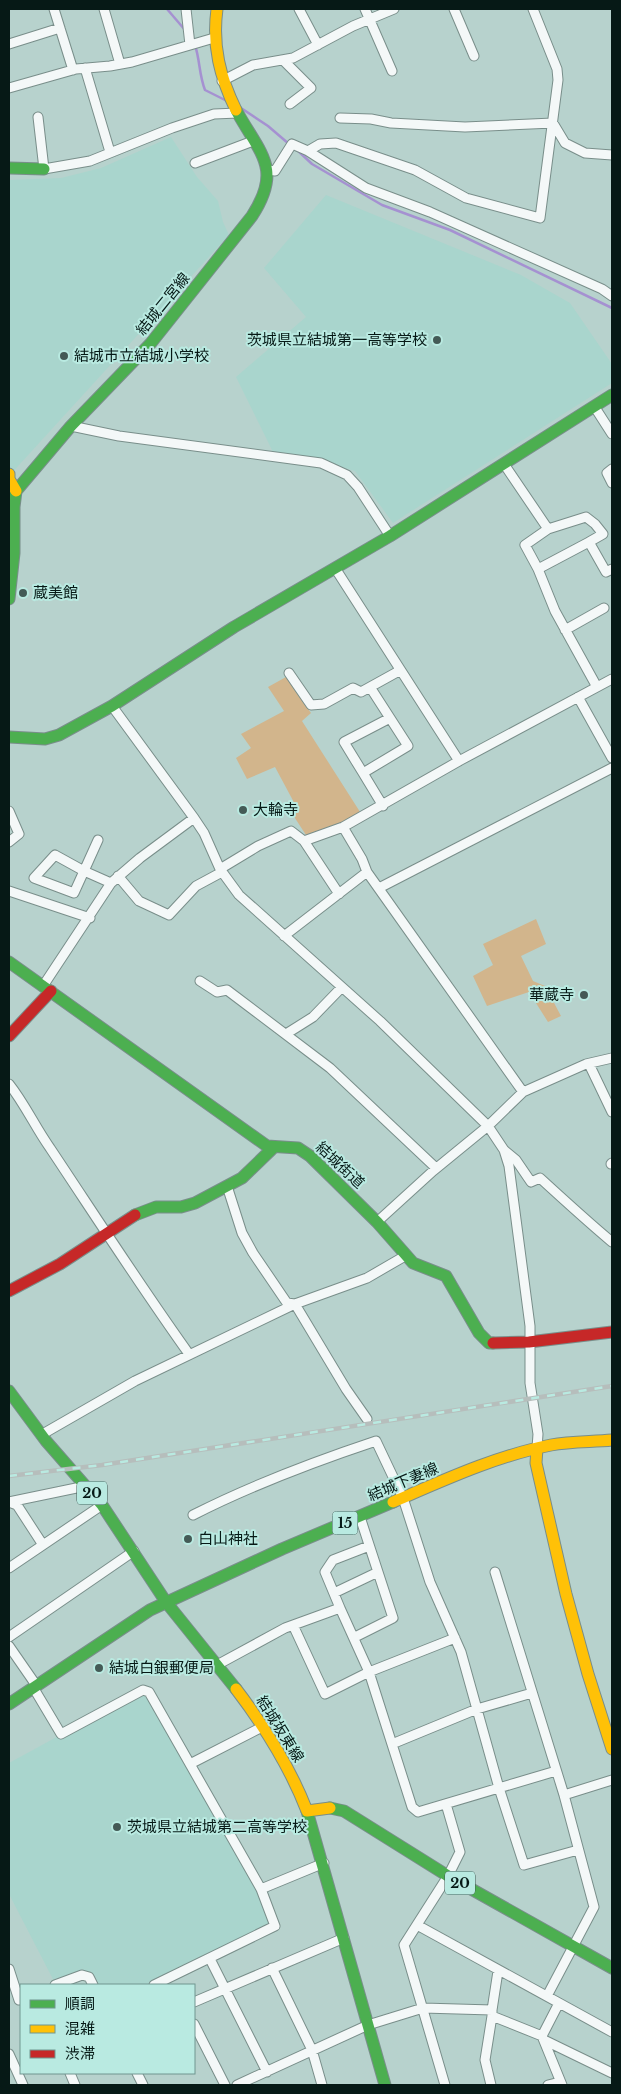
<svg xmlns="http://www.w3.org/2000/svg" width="621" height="2094" viewBox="0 0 621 2094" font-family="'Libre Baskerville','Noto Sans JP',serif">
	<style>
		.built { fill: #a9d5cd }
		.green { fill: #d2b58c }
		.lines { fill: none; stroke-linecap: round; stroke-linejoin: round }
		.stream { stroke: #a591d1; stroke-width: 2.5 }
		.street-casing { stroke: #798e8a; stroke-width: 11 }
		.fast-casing { stroke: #798e8a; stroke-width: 13 }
		.slow-casing { stroke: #798e8a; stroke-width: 13 }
		.jam-casing { stroke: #798e8a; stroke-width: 13 }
		.street { stroke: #f4f8f8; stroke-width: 9 }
		.fast { stroke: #4caf50; stroke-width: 11 }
		.slow { stroke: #ffc107; stroke-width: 11 }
		.jam { stroke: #c62828; stroke-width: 11 }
		.rail-casing { stroke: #b6bebc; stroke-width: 4.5 }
		.rail { stroke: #b9eae1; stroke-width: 2.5; stroke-dasharray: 8; stroke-linecap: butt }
		.poi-dot { fill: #445a56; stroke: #b9eae1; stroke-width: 2 }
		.labels { text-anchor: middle; stroke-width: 4; stroke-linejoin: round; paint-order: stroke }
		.shield { fill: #b9eae1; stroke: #3c5853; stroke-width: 1 }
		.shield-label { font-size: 14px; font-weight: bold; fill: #061916 }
		.street-label { font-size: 15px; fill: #061916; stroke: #b9eae1 }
		.poi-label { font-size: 15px; fill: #061916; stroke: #b9eae1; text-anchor: start }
	</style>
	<rect width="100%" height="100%" fill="#b7d2cd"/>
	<path class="built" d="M 171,137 L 197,177 L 218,201 L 223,222 L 229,235 L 9,476 L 9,180 L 61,178 L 101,168 Z
		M 326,195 L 521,275 L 570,303 L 612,364 L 612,383 L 393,523 L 355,471 L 311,458 L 273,452 L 236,377 L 306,317 L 264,268 Z
		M 143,1690 L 261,1889 L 275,1926 L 153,1985 L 93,1985 L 89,1977 L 56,1985 L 9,1894 L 9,1763 Z"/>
	<path class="green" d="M 286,677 L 311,713 L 302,721 L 362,815 L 306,835 L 291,812 L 297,808 L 275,767 L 247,779 L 236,758 L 251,748 L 241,734 L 284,711 L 268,687 Z
		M 536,919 L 546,944 L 521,956 L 533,981 L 545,986 L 561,1016 L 548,1022 L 529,992 L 487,1006 L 473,976 L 493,965 L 483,944 Z"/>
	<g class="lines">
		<path class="stream" d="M 167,9 L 185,30
			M 195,45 C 200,60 199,75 205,90 L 227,101
			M 241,108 L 268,126 L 289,144
			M 295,148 L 312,164 L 382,205 L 450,230 L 612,308"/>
		<g class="street-casing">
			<path id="street" d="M 54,9 L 73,70
				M 104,9 L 120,64
				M 186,9 L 190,45
				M 299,9 L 318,45
				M 365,9 L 392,71
				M 454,9 L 474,56
				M 9,44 L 60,28
				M 283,60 L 311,88 L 290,104
				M 85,68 L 110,152
				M 222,81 L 253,65 L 293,58 L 353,26 L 394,9
				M 9,88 L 76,69 L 110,66 L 132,62 L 214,38
				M 38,117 L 44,169 L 90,161 L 172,128 L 214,114 L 238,113
				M 340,118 L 371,119 L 391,123 L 465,127 L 553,123 L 565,143 L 585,153 L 612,155
				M 308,151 L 366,188 L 430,212 L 602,289 L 612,296
				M 195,163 L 253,141
				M 268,170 L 275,171 L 292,144 L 308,151 L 320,144 L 336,143 L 415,170 L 466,198 L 540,218 L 558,80 L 557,69 L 533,9
				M 594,406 L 612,434
				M 71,426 L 119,436 L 321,463 L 347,475 L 358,487 L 390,536
				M 504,464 L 548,529 L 586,517 L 595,524 L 603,534 L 589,542 L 606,572 L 612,569
				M 612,469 L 607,473 L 612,483
				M 548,529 L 525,545 L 538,569 L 589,542
				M 335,568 L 459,761
				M 538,569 L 555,611 L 597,687
				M 565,630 L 604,608
				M 289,673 L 311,705 L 324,704 L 353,688 L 361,692 L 399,671
				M 370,687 L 408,746 L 363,773 L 383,806
				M 578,697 L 612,758
				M 112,706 L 194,818 L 204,833 L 220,869 L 239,895 L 380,1021 L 488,1126 L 504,1150 L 509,1166 L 530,1326 L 530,1383 L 538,1434 L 537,1448
				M 363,773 L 344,742 L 390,718
				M 9,811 L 19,834 L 9,842
				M 343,827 L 362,859 L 367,872 L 523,1092
				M 98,840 L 84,871 L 111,883
				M 304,841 L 339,894
				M 55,855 L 84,871 L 74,893 L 34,878 Z
				M 220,869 L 258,846 L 291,831 L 304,841 L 343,827 L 459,761 L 612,679
				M 118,876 L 139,901 L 169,915 L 196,886 L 222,872
				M 379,888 L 612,768
				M 9,891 L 90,918
				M 284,936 L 367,872
				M 200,981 L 217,992 L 227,990 L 330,1068 L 436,1168
				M 43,986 L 111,883 L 140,858 L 194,818
				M 286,1034 L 313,1017 L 342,987
				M 589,1064 L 612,1112
				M 9,1084 C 25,1104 35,1127 50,1148 C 96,1217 141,1287 189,1354
				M 504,1150 L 516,1160 L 531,1182 L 540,1178 C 564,1200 588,1222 612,1242
				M 611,1164 L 612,1163
				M 227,1186 L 242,1233 L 253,1253 L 287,1303 L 295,1304 L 346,1389 L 367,1419
				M 377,1222 L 433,1171 L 488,1126 L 523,1092 L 586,1064 L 612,1058
				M 41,1435 L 135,1381 L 295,1304 L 367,1278 L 405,1256
				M 9,1502 L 86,1486
				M 9,1502 L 17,1505 L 43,1545
				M 193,1515 C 252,1485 313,1462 376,1441 L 403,1498 L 430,1582 L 461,1652 L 499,1788 L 524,1865 L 578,1850
				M 9,1568 L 102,1505
				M 495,1572 L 564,1795 L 594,1907 L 547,1996
				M 334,1593 L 378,1572
				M 340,1608 L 325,1572 L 333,1560 L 369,1546
				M 293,1625 L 325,1694 L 369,1672 L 455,1638
				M 9,1637 L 134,1551
				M 355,1637 L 393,1618 L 360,1517
				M 9,1646 L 36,1685
				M 217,1665 L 285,1628 L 340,1608 L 369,1672 L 412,1807 L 418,1812 L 556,1771
				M 33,1687 L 61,1734 L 143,1690 L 149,1692 L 261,1889
				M 392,1744 L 477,1709 L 532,1693
				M 190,1764 L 264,1726
				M 564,1795 L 612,1780
				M 417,1925 L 612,2032
				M 210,1959 L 267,2072
				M 272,1968 L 312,2050 L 322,2085
				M 9,1969 L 19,2000
				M 55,1985 L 82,1975 L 89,1977 L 93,1985
				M 154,1985 L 275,1926 L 261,1889 L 324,1863
				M 194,2002 L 344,1938
				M 492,2010 L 498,1971
				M 194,2024 L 225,2085
				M 542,2036 L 559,2003
				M 544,2040 L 612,2073
				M 9,2054 L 23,2085
				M 70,2073 L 75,2085
				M 137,2073 L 143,2085
				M 237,2085 L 368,2025 L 423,2008 L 492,2010 L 492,2016 L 542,2036 L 562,2085
				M 445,2085 L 404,1945 L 448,1876 L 460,1852 L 446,1804
				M 491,2085 L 485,2060 L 492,2016
				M 548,2085 L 560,2082"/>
		</g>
		<g class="fast-casing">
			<path id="fast" d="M 9,168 L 44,169
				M 9,599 L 14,553 L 14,507 L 16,491 L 71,426 L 151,343 L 252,216 C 283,168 260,154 236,110
				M 9,737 L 45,739 L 59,735 L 112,706 L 234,627 L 390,536 L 612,395
				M 9,962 L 267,1146 L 298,1148 L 310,1156 L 377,1222 L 413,1263 L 446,1276 L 479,1333 L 489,1343 L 493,1343
				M 135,1215 L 156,1207 L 181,1207 L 195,1203 L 242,1178 L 274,1147
				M 9,1391 L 46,1441 L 102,1505 L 166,1602 L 236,1689
				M 9,1704 L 150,1610 L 282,1549 L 393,1502
				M 330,1808 L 344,1811 L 448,1876 L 612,1968
				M 307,1811 L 385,2085"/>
		</g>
		<g class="slow-casing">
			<path id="slow" d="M 217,9 C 212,46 220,77 236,110
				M 9,474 L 9,479 L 16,491
				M 537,1448 L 536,1463 L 566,1594 L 588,1674 L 612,1749
				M 393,1502 C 444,1480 496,1456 551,1445 C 571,1441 592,1442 612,1440
				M 236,1689 C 265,1727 290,1767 307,1811 L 330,1808"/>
		</g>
		<g class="jam-casing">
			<path id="jam" d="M 9,1036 L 51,991
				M 9,1291 L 60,1264 L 135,1215
				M 493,1343 L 529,1342 L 612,1332"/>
		</g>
		<use href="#street" class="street"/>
		<use href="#fast" class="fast"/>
		<use href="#slow" class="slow"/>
		<use href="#jam" class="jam"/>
		<g class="rail-casing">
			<path id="rail" d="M 9,1476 L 102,1465 L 612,1386"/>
		</g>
		<use href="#rail" class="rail"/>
	</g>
	<g class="poi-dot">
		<circle cx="437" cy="340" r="5"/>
		<circle cx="64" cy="356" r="5"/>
		<circle cx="23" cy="593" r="5"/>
		<circle cx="243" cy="810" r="5"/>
		<circle cx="584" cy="995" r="5"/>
		<circle cx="188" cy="1539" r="5"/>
		<circle cx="99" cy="1668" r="5"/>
		<circle cx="117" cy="1827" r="5"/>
	</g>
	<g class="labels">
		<g class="shield">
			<rect x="77" y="1481.5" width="30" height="23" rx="4"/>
			<rect x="332.5" y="1511.5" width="25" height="23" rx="4"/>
			<rect x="445" y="1871.5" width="30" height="23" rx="4"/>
		</g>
		<g class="shield-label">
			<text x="92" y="1498">20</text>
			<text x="345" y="1528">15</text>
			<text x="460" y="1888">20</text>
		</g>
		<g class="street-label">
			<text transform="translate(163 304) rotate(-51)" y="5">結城二宮線</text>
			<text transform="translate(340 1165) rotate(43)" y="5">結城街道</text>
			<text transform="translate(403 1482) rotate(-23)" y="5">結城下妻線</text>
			<text transform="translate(280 1729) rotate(58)" y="5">結城坂東線</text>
		</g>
		<g class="poi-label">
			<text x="427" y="345" text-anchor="end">茨城県立結城第一高等学校</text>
			<text x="74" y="361">結城市立結城小学校</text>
			<text x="33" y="598">蔵美館</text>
			<text x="253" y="815">大輪寺</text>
			<text x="574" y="1000" text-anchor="end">華蔵寺</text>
			<text x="198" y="1544">白山神社</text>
			<text x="109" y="1673">結城白銀郵便局</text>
			<text x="127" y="1832">茨城県立結城第二高等学校</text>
		</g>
	</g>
	<rect width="621" height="2094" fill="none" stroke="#061916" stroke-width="20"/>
	<rect x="20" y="1984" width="175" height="90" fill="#b9eae1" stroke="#719690"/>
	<rect x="30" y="2000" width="25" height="8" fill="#4caf50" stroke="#719690"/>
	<text x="65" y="2009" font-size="15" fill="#061916">順調</text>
	<rect x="30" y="2025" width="25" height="8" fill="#ffc107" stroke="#719690"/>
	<text x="65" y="2034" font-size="15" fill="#061916">混雑</text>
	<rect x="30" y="2050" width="25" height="8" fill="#c62828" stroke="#719690"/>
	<text x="65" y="2059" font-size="15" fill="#061916">渋滞</text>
</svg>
